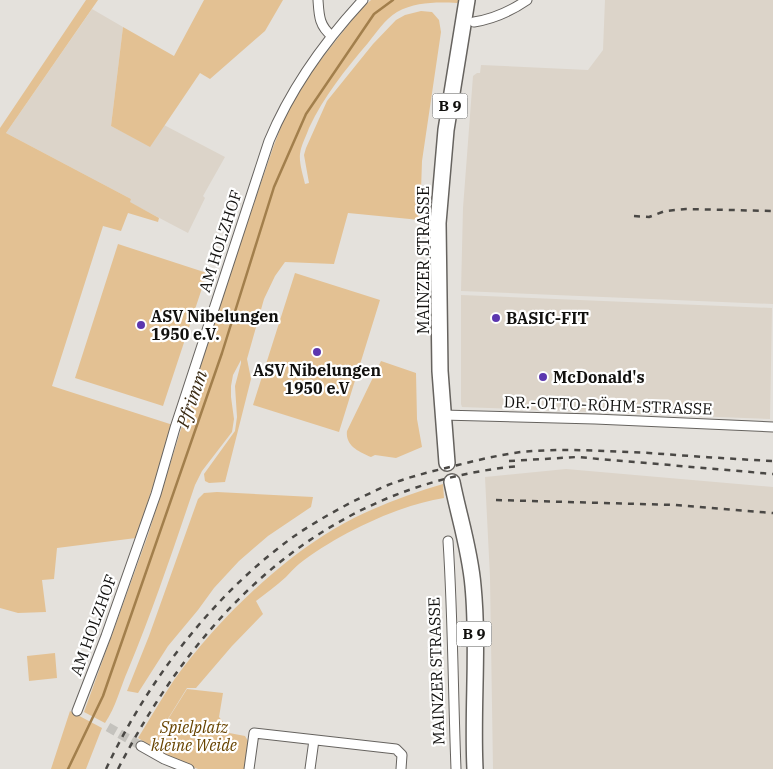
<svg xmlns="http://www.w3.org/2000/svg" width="773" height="769" viewBox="0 0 773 769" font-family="'IBM Plex Serif',serif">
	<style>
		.built { fill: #dcd4c9 }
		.green { fill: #e3c193 }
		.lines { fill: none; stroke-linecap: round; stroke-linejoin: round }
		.stream { stroke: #a27f4c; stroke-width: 2.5 }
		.minor-tunnel { stroke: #c4c2bd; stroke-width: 9; stroke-dasharray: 9 4.5; stroke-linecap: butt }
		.minor-casing { stroke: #66635f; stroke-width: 11 }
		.primary-casing { stroke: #66635f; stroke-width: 18 }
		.minor { stroke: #fff; stroke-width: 9 }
		.primary { stroke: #fff; stroke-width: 15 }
		.rail { stroke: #4a4845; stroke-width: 2.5; stroke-dasharray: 6 6; stroke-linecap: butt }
		.poi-dot { fill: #5c37af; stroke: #fff; stroke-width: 2 }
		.labels { text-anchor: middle; stroke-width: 4.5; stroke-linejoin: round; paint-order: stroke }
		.shield { fill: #fff; stroke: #585856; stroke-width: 1 }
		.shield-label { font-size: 15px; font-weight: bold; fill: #11100e }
		.street-label { font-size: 16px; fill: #11100e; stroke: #fff }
		.poi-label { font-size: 16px; font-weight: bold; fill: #11100e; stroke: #fff; text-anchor: start }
		.park-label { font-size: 16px; font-style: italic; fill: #684400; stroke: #fff }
		.water-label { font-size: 18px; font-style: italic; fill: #392911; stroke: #fff }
	</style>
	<rect width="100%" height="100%" fill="#e4e1dc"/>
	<path class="built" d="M 605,0 L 773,0 L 773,304 L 461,291 L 463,208 L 473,76 L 477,73 L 480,73 L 481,65 L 588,70 L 603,50 Z
		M 92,9 L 123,27 L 111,126 L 150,146 L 164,125 L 225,157 L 203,196 L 205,198 L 188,233 L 129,202 L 131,199 L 6,133 Z
		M 461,295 L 772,308 L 770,419 L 462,407 L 461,404 Z
		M 566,469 L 773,487 L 773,769 L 493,769 L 490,577 L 485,477 Z"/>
	<path class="green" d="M 86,0 L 98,0 L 6,133 L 131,199 L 130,202 L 159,218 L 158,222 L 128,213 L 121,231 L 103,226 L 52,386 L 173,425 L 136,538 L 57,548 L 54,579 L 42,580 L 46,612 L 18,613 L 0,608 L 0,128 Z
		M 204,0 L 283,0 L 265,31 L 210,79 L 200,73 L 150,147 L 111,126 L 123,27 L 174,56 Z
		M 371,0 L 460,0 L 457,3 C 436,2 416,2 397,12 C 385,19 376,33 368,43 C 345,70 324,96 309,128 C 306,137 301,145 300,154 C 299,163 303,175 305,184 L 309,183 L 304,155 L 306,148 L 327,101 L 373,44 L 396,20 L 405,15 L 421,11 L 432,12 L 439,20 L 441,32 L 422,161 L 420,220 L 348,213 L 334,264 L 285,262 L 275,276 L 264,299 L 247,359 L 251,379 L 225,482 L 209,483 L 205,481 L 204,474 L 235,431 L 237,417 L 235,386 L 241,363 L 241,360 L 233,375 L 231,386 L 231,397 L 234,419 L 232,432 L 202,471 L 195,485 C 174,547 153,610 128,670 C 120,688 116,707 105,723 L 84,712 L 148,535 L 225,288 L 274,145 L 288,109 L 315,67 L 360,10 Z
		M 118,244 L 207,273 L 163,406 L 75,378 Z
		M 295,273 L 380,300 L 339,432 L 253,405 Z
		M 381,361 L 416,373 L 417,419 L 422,447 L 396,458 L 375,455 L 371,457 C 360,452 345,446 347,431 Z
		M 443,484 L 444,498 C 398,505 336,535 299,564 C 294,568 290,573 286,577 C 276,586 266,593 256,601 L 263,614 L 232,646 L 196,688 L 187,688 L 151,746 L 138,738 C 150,719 161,699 174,680 C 214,624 275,564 334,529 C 368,509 406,495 443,484 Z
		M 217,492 L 313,497 L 311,507 L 268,536 L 239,561 L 214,588 L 198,610 L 168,646 L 138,693 L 127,691 L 149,636 L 198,499 L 204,493 Z
		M 55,653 L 57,678 L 29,681 L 27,656 Z
		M 187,689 L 223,693 L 219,717 L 225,724 L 224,732 L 245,736 L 248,741 L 244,769 L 198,769 L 163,756 L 150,748 Z
		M 70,711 L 102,728 L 86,769 L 51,769 Z"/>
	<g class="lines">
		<path class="stream" d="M 68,769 L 103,696 L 222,353 L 274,187 L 306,114 L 374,14 L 393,0"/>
		<path class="minor-tunnel" d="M 108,727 L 141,746"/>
		<g class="minor-casing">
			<path id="minor" d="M 318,0 C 319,15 319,26 332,36
				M 474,22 C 493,19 511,11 527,0
				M 442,415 L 595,419 L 773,427
				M 448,541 C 453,617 453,693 456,769
				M 77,711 L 106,636 L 156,494 L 175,428 L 269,141 C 291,88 325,41 363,0
				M 141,746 L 164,759 L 189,769
				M 249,769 L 254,733 L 396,749 L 402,755 L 401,769
				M 310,769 L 314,740"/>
		</g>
		<g class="primary-casing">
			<path id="primary" d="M 447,463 L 440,371 L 438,223 L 446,130 L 467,0
				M 452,482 C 459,517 470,550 473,586 C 479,647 472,708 475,769"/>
		</g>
		<use href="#minor" class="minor"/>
		<use href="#primary" class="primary"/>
		<path class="rail" d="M 634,216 L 649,217 L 665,211 L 686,209 L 773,211
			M 509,461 L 577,457 L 773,474
			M 496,500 L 675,505 L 773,513
			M 106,769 C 148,680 213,595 293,537 C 322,517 356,499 388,485 C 411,476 434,471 458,465 C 478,460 499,455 521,452 C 563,448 606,451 649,453 C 690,456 732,459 773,461
			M 118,769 C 202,606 329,484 519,466"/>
	</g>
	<g class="poi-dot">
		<circle cx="496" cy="318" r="5"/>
		<circle cx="141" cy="325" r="5"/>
		<circle cx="317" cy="352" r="5"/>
		<circle cx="543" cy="377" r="5"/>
	</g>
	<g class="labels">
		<g class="shield">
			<rect x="432.5" y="93.5" width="35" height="25" rx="4"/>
			<rect x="456.5" y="621.5" width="35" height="25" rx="4"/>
		</g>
		<g class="shield-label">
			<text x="450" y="111">B 9</text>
			<text x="474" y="639">B 9</text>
		</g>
		<g class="street-label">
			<text transform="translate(220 241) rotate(-72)" y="6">AM HOLZHOF</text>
			<text transform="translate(423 260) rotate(-90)" y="6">MAINZER STRASSE</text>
			<text transform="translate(608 405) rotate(2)" y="6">DR.-OTTO-RÖHM-STRASSE</text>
			<text transform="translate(93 625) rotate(-70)" y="6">AM HOLZHOF</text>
			<text transform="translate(436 671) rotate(-92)" y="6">MAINZER STRASSE</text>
		</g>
		<g class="poi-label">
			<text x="151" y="322">ASV Nibelungen<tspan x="151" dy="18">1950 e.V.</tspan></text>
			<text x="506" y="324">BASIC-FIT</text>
			<text x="317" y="376" text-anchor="middle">ASV Nibelungen<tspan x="317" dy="18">1950 e.V</tspan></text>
			<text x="553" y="383">McDonald's</text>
		</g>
		<g class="park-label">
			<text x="194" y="733">Spielplatz<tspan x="194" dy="18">kleine Weide</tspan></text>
		</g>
		<g class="water-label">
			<text transform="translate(192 399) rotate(-71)" y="6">Pfrimm</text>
		</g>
	</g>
</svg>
